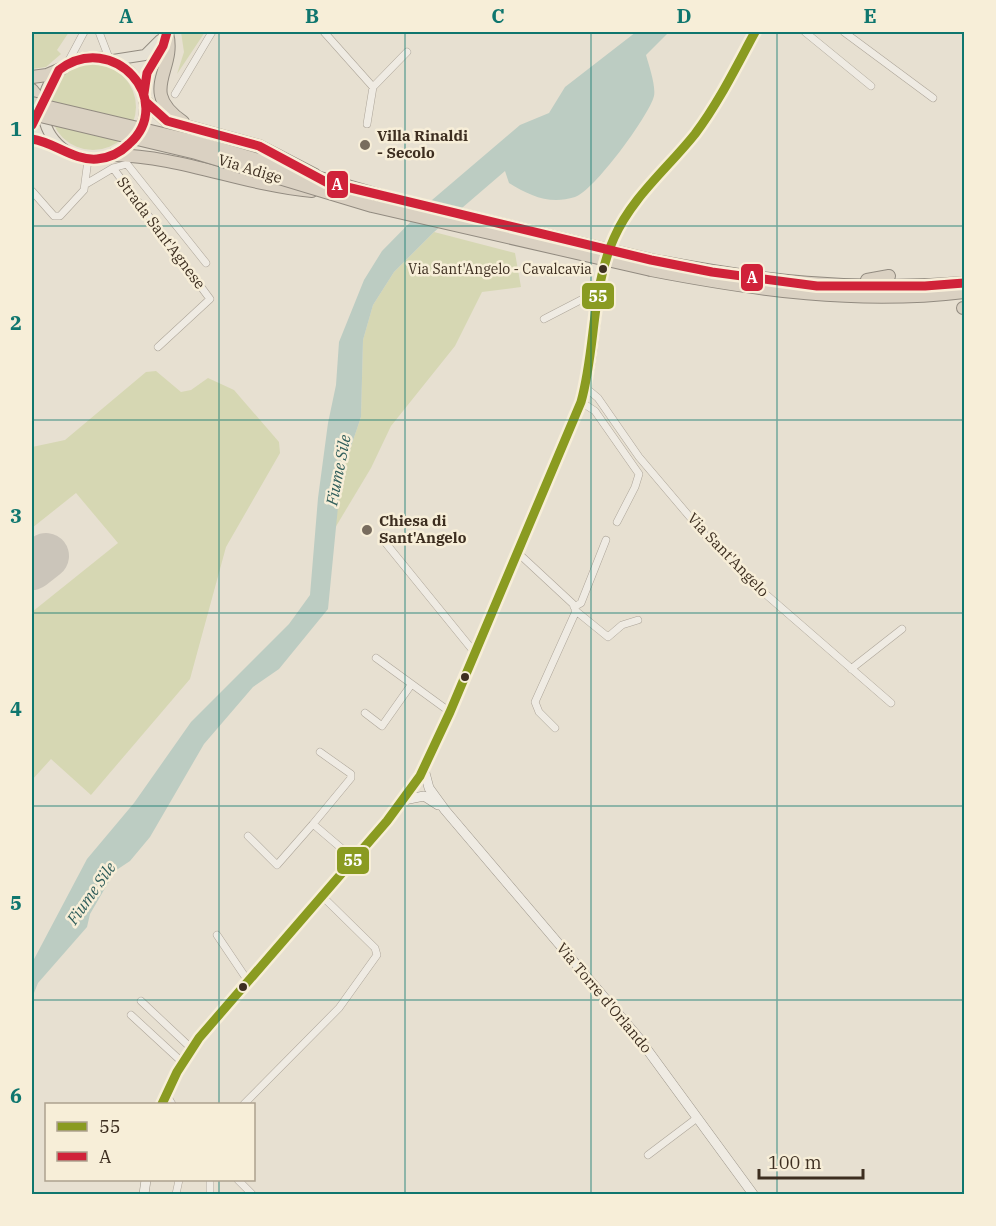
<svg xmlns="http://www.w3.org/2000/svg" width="996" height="1226" viewBox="0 0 996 1226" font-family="'IBM Plex Serif',serif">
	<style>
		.green { fill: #d6d7b3 }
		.water { fill: #bcccc2 }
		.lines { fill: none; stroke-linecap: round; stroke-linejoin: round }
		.runway { stroke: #cbc5ba; stroke-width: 46 }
		.street-casing { stroke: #ada599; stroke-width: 8 }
		.secondary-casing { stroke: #9c958a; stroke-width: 10 }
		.primary-casing { stroke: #928b80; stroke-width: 12 }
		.highway-casing { stroke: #928b80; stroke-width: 14 }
		.street { stroke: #efebe3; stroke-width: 7 }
		.secondary { stroke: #efebe3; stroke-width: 9 }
		.primary { stroke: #e6e1d4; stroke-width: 10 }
		.highway { stroke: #dad1c2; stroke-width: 12 }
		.highway-bridge-casing { stroke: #928b80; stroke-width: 14; stroke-linecap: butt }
		.highway-bridge { stroke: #dad1c2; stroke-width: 12 }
		.bus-1-casing { stroke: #f7eed8; stroke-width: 14 }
		.bus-2-casing { stroke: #f7eed8; stroke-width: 14 }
		.bus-1 { stroke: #8a9b21; stroke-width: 9 }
		.bus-2 { stroke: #d02239; stroke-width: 9 }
		.grid { fill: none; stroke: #0f766e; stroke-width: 1.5; stroke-opacity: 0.55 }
		.poi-dot { fill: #786c5e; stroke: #f7eed8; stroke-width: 2 }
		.bus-dot { fill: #3d2e20; stroke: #f7eed8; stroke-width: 2 }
		.labels { text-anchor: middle; stroke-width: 5; stroke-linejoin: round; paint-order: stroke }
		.bus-label { font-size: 14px; fill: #3d2e20; stroke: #f7eed8; text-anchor: end }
		.poi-label { font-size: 15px; font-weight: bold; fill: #3d2e20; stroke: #f7eed8; text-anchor: start }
		.street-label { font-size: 15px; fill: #3d2e20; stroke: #f7eed8 }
		.water-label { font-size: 16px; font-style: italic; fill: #2f5d5a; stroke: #f7eed8 }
		.line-badge { stroke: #f7eed8; stroke-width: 2 }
		.badge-label { font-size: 16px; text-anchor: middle; font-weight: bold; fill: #fff }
		.neatline { fill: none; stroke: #0f766e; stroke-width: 2 }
		.grid-label { font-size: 20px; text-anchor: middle; font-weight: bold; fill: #0f766e }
	</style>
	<rect width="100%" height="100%" fill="#e7e0d1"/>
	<path class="green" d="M 32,32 L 69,32 L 57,50 L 61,54 L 46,67 L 32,69 Z
		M 181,32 L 205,32 L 177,74 L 184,52 Z
		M50 107a43 43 0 1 1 86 0a43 43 0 1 1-86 0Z
		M 434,232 L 515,253 L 521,287 L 482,292 L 455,346 L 391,426 L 371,468 L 335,528 L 341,476 L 361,417 L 363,340 L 373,305 L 394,272 Z
		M 156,371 L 181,392 L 191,390 L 208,378 L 234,390 L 279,442 L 280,453 L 226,547 L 190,679 L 91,795 L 51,759 L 32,780 L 32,612 L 118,543 L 76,493 L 32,528 L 32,447 L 65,440 L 146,372 Z"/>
	<path class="water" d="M 636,32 L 669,32 L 646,55 C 649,66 656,86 654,96 C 649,116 593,192 575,197 C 550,205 530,196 509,183 L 505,171 L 434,232 L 394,272 L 373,305 L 363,340 L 361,417 L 341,476 L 328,609 L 279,669 L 253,687 L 204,744 L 150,837 L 130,861 L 115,871 L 90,914 L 87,927 L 38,983 L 32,998 L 32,963 L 87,859 L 134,803 L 191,722 L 289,624 L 310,595 L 318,498 L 328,423 L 336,385 L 339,342 L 364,280 L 382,251 L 432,200 L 520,125 L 549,113 L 565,87 Z"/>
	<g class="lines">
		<path class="runway" d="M 32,567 L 46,556"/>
		<g class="street-casing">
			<path id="street" d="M 99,32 L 109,58
				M 324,32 L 373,87 L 407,52
				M 805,32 L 871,86
				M 844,32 L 933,98
				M 67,64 L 84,32
				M 175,94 L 212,32
				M 367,124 L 373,87
				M 113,168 L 127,164 L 206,263
				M 86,184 L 113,168 L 210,299 L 158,347
				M 32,191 L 54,216 L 60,216 L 84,190 L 88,160
				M 544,319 L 600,290
				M 586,388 L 598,398 L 639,457 L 706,536 L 762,591 L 891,703
				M 581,402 L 595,411 L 639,474 L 635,487 L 617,522
				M 384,541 L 475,653
				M 517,552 L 573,604 L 576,611 L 535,702 L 539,712 L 555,728
				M 574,607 L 581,603 L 606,540
				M 576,611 L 608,637 L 622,625 L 638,620
				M 376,658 L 450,712
				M 851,669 L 902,629
				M 365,713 L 382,726 L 411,685
				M 313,824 L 351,778 L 351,774 L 320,752
				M 248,836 L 277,865 L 313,824 L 354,859
				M 217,935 L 248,981
				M 141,1001 L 191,1048
				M 131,1015 L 182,1062
				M 166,1094 L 172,1104
				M 244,1104 L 339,1008 L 377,955 L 375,948 L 322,896
				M 648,1155 L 697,1118
				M 238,1180 L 252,1194
				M 176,1194 L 179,1180
				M 210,1194 L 210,1180"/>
		</g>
		<g class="secondary-casing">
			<path id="secondary" d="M 424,769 L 429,788 L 445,810 L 638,1037 L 753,1194
				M 404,800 L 424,796 L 438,805
				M 162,1104 L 177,1072 L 199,1038 L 387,821 L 420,776 L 450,712 L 581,402 C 600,347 591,289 614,238 C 632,198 669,168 695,133 C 719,102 736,66 755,32
				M 144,1194 L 146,1180"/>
		</g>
		<g class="primary-casing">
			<path id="primary" d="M43 108a51 51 0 1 1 102 0a51 51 0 1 1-102 0Z
				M 113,60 L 145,55 L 160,40
				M 144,93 L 147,73 L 163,46 L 166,36
				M 32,125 L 43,111
				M 32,139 L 60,146"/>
		</g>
		<g class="highway-casing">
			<path id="highway" d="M 167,33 C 177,71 137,90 183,122
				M 32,77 L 47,75 L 61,69
				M 32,90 L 43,104
				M 145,101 L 167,121 L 259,146 L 315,175
				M 113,155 C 181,156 244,185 312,191
				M 651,260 C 759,281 854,292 964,283
				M 651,270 C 755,290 858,305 964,292
				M 867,280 L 889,276
				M 963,308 L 964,308"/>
		</g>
		<use href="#street" class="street"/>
		<use href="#secondary" class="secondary"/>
		<use href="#primary" class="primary"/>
		<use href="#highway" class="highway"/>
		<g class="highway-bridge-casing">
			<path id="highway-bridge" d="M 32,103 L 197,142 L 385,197 L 651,260
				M 32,114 L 196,153 L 372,206 L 651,270"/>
		</g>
		<use href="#highway-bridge" class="highway-bridge"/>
		<g class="bus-1-casing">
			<path id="bus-1" d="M 162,1104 L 177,1072 L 199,1038 L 387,821 L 420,776 L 450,712 L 581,402 C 596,349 591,289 614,238 C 632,197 668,168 695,134 C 719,102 736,67 755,32"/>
		</g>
		<g class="bus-2-casing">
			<path id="bus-2" d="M 144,93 L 147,73 L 163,46 L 167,32
				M 145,101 L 167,121 L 259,146 L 326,182 L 651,260 L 712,272 L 817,286 L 925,286 L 964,283
				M 32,125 L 59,70 C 113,29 177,101 129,144 C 120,153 109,158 97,159 C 74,161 54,142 32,139"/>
		</g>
		<use href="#bus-1" class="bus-1"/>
		<use href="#bus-2" class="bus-2"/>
	</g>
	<path class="grid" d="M 219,32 L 219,1104M 405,32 L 405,1194M 591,32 L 591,1194M 777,32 L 777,1194M 32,226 L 964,226M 32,420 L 964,420M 32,613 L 964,613M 32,806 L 964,806M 32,1000 L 964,1000M 219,1180 L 219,1194"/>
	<g class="poi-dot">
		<circle cx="365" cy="145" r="6"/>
		<circle cx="367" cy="530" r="6"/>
	</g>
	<g class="bus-dot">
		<circle cx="603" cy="269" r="5"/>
		<circle cx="465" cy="677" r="5"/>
		<circle cx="243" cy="987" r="5"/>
	</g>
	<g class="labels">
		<g class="bus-label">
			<text x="592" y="274">Via Sant'Angelo - Cavalcavia</text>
		</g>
		<g class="poi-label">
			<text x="377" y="141">Villa Rinaldi<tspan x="377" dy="17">- Secolo</tspan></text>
			<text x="379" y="526">Chiesa di<tspan x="379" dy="17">Sant'Angelo</tspan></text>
		</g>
		<g class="street-label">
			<text transform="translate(250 169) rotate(17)" y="5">Via Adige</text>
			<text transform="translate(161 233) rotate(53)" y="5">Strada Sant'Agnese</text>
			<text transform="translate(728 555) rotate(46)" y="5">Via Sant'Angelo</text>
			<text transform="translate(604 998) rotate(50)" y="5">Via Torre d'Orlando</text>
		</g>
		<g class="water-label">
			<text transform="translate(338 470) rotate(-79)" y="6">Fiume Sile</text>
			<text transform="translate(91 893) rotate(-55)" y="6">Fiume Sile</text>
		</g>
	</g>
	<g class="line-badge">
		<rect x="326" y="170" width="23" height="29" rx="6" fill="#d02239"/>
		<rect x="740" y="263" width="24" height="29" rx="6" fill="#d02239"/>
		<rect x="581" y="282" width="34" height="28" rx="6" fill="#8a9b21"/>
		<rect x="336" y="846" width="34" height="29" rx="6" fill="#8a9b21"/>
	</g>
	<g class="badge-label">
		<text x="337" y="190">A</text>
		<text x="752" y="283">A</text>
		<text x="598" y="302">55</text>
		<text x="353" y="866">55</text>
	</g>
	<rect width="996" height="1226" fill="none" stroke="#f7eed8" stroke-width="66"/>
	<rect x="45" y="1103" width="210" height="78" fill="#f7eed8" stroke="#ada18e" stroke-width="1.5"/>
	<rect x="57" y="1122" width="30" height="9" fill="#8a9b21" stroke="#ada18e" stroke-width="1.5"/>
	<text x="99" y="1133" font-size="18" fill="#3d2e20">55</text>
	<rect x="57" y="1152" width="30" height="9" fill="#d02239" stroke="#ada18e" stroke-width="1.5"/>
	<text x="99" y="1163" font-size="18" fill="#3d2e20">A</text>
	<path d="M759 1169v9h104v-9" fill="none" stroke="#3d2e20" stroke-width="3"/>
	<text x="768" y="1169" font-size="18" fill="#3d2e20" stroke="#f7eed8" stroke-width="4.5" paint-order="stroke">100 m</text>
	<rect x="33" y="33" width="930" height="1160" class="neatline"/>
	<g class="grid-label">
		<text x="126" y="23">A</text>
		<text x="312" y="23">B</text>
		<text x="498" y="23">C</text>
		<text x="684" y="23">D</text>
		<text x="870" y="23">E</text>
		<text x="16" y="136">1</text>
		<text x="16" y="330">2</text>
		<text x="16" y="523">3</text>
		<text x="16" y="716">4</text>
		<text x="16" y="910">5</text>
		<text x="16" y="1103">6</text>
	</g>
</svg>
